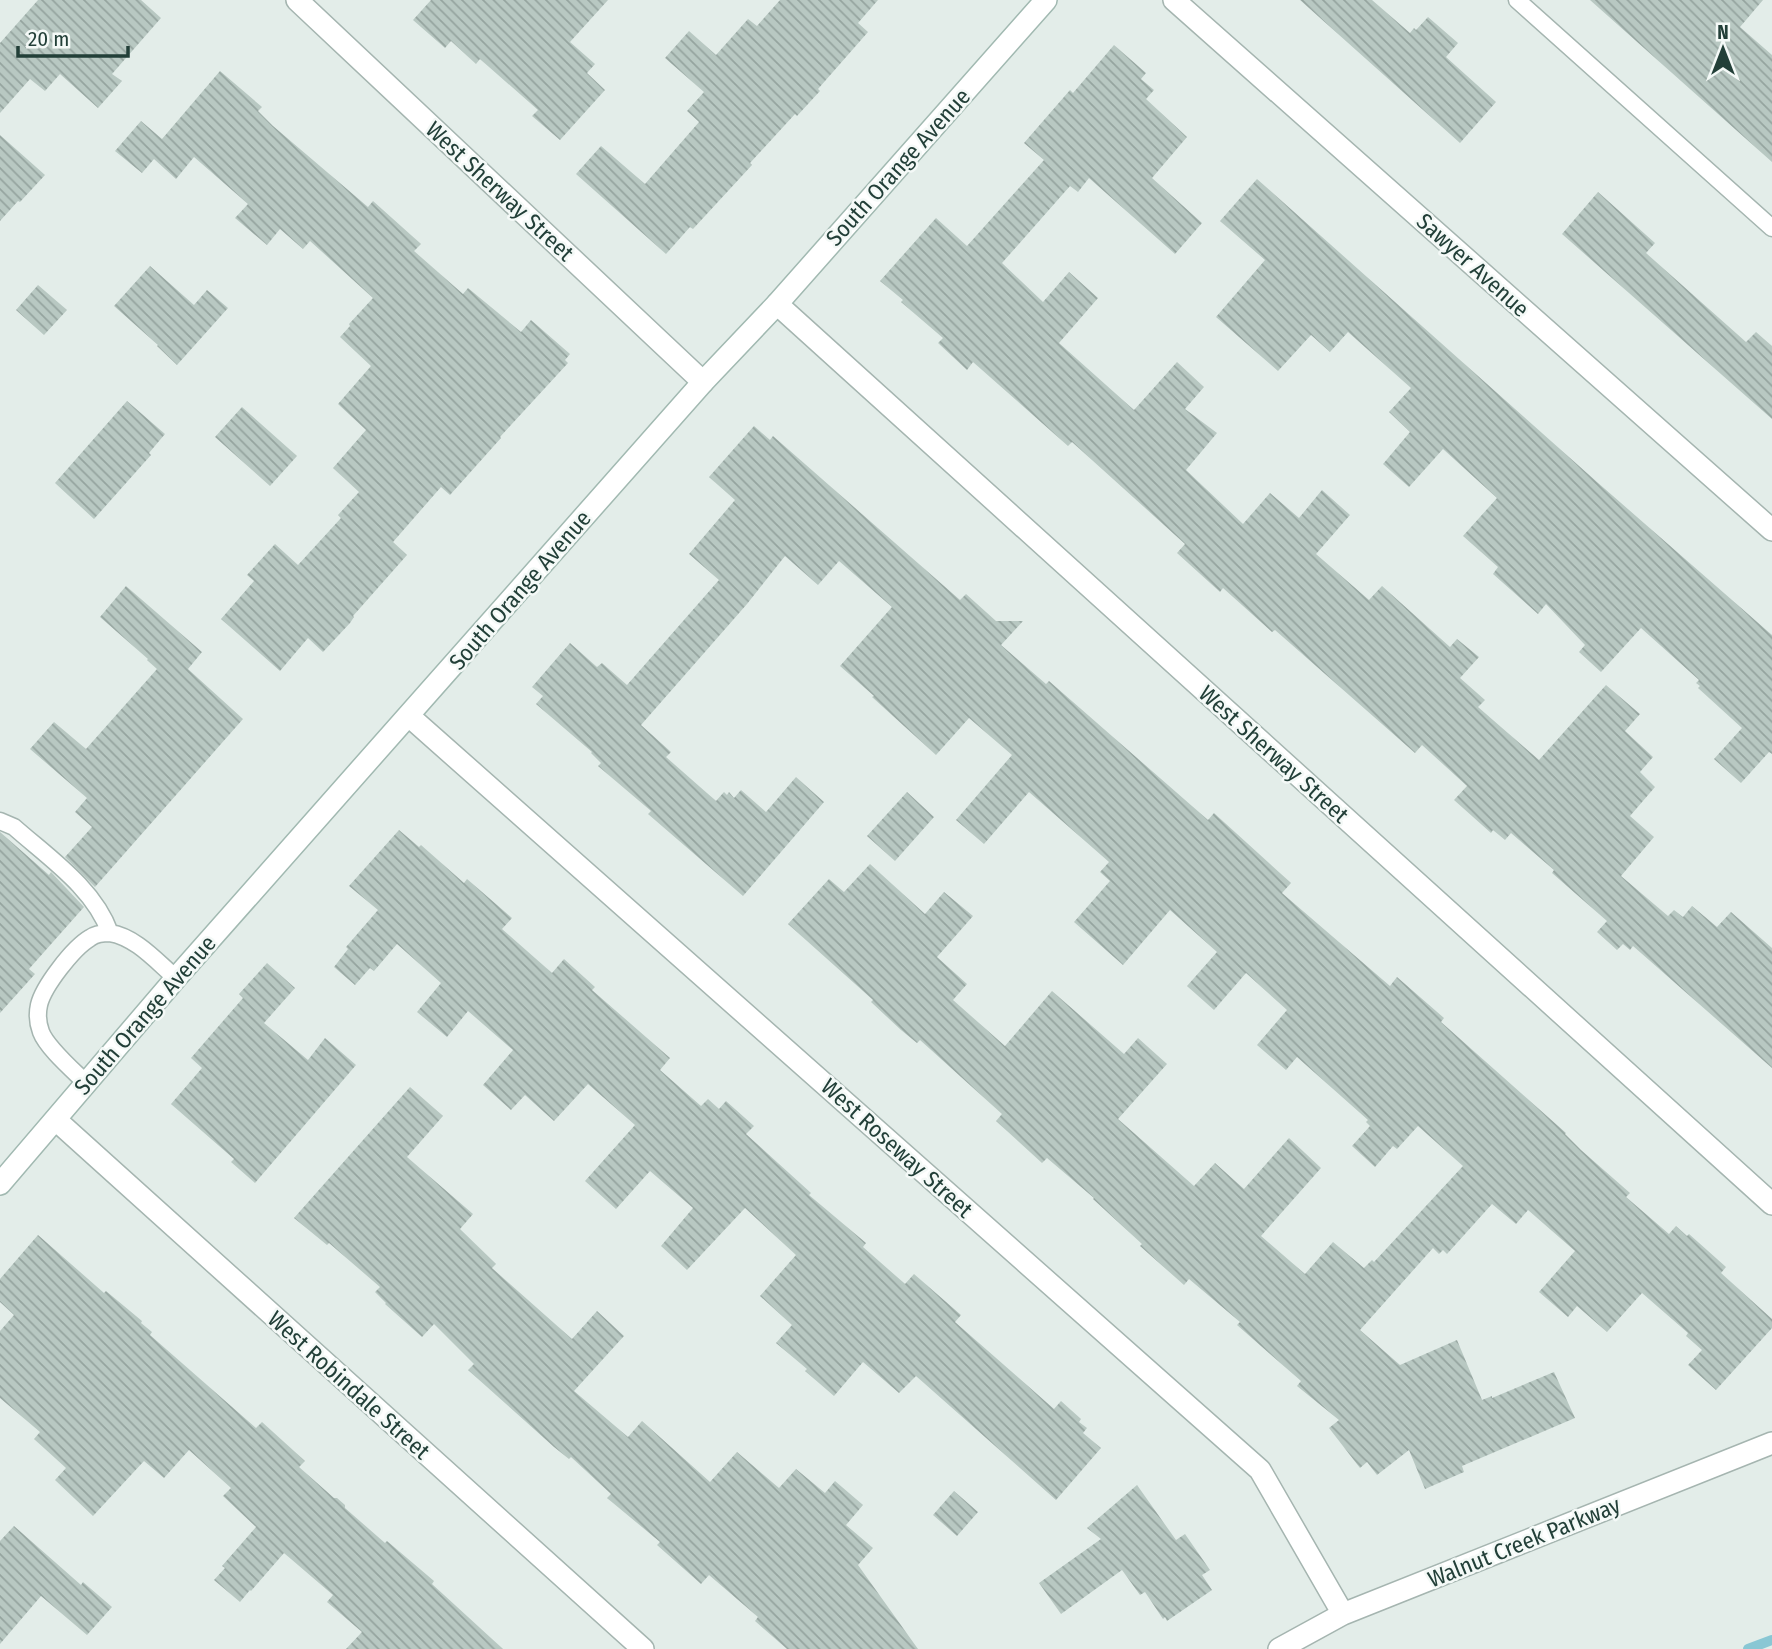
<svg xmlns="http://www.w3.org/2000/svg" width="1772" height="1649" viewBox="0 0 1772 1649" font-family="'Fira Sans Condensed',sans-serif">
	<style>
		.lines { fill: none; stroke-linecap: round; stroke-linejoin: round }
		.stream { stroke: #89c7d4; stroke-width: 10 }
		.building { fill: url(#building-back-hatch) }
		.lane-casing { stroke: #a5b5b0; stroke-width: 19 }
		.street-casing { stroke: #a5b5b0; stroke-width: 24 }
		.secondary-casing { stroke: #a1b9b1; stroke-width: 24 }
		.lane { stroke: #fff; stroke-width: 16 }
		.street { stroke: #fff; stroke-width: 21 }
		.secondary { stroke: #fff; stroke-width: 21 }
		.labels { text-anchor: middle; stroke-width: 5; stroke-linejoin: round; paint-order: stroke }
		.street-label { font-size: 23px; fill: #223f38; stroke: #f4f9f7 }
	</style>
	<defs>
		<pattern id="building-back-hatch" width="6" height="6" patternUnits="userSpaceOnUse" patternTransform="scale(1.75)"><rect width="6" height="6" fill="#b8c8c2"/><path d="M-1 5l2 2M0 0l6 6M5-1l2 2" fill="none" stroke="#95a49f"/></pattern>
	</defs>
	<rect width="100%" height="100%" fill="#e3ede9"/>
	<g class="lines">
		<path class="stream" d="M 1748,1649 L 1772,1640"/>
	</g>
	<path class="building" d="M 38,0 L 141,0 L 161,18 L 112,74 L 122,81 L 98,108 L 60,74 L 45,91 L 30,79 L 0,113 L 0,43 Z
		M 431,0 L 608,0 L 570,42 L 595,64 L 587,73 L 605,90 L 560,140 L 532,116 L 538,110 L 480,59 L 476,64 L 451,41 L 445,48 L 413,20 Z
		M 780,0 L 878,0 L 858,23 L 868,32 L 818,89 L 820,91 L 797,116 L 795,114 L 750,163 L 752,165 L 693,229 L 690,227 L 666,254 L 576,174 L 601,146 L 645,184 L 699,122 L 687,111 L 704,92 L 665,58 L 689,31 L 716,55 L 748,19 L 757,26 Z
		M 1300,0 L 1372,0 L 1410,33 L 1414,28 L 1416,30 L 1428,17 L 1458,43 L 1446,57 L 1496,102 L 1460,143 Z
		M 1590,0 L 1763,0 L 1740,27 L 1772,55 L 1772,162 Z
		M 1114,45 L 1146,73 L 1141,79 L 1154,90 L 1146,99 L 1187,137 L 1152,178 L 1202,223 L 1175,254 L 1089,178 L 1078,192 L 1070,186 L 1002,263 L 1043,302 L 1069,272 L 1098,298 L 1059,343 L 1134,410 L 1177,362 L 1204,387 L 1185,409 L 1217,433 L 1186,470 L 1243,524 L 1270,493 L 1299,518 L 1322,490 L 1350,515 L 1316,554 L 1369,600 L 1382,586 L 1450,647 L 1457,639 L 1479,657 L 1460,678 L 1485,700 L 1478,707 L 1539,760 L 1606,685 L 1640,714 L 1625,731 L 1653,757 L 1640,772 L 1655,787 L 1630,816 L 1654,837 L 1621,876 L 1668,916 L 1674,910 L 1683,917 L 1692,906 L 1717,927 L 1731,912 L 1772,948 L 1772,1068 L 1633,946 L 1630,950 L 1623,944 L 1617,950 L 1597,932 L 1607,921 L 1552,873 L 1554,870 L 1511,833 L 1505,840 L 1493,830 L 1491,833 L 1454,800 L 1467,786 L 1422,745 L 1415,753 L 1275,630 L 1272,632 L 1223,588 L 1220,592 L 1177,553 L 1185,544 L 1072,442 L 1068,446 L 973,362 L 967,370 L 938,343 L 943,338 L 901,302 L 903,300 L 880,281 L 936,218 L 967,246 L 1044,160 L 1024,143 L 1070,90 L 1073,93 Z
		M 220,71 L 262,107 L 258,111 L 273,126 L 368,207 L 373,201 L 421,244 L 414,251 L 463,294 L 468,288 L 521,332 L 531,320 L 570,354 L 565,360 L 568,363 L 500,437 L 501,438 L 450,495 L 441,487 L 393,542 L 407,555 L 353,616 L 354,617 L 350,623 L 323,652 L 308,638 L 280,671 L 221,619 L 254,581 L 247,575 L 275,544 L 298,565 L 341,518 L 338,515 L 359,492 L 333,468 L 366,430 L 338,404 L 371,366 L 340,337 L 350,326 L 349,324 L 373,298 L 310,241 L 303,249 L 280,229 L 267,245 L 235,218 L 248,204 L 194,157 L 176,179 L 154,159 L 142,173 L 115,151 L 141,121 L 162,139 Z
		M 0,135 L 45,175 L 20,202 L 18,201 L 0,221 Z
		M 1257,179 L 1597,482 L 1772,635 L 1772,754 L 1769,752 L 1741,783 L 1714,759 L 1742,728 L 1698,688 L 1700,686 L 1696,683 L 1699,680 L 1641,628 L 1601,672 L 1579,652 L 1585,645 L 1546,604 L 1538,614 L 1493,574 L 1498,567 L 1463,536 L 1497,498 L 1443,449 L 1409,487 L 1383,464 L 1410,432 L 1389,412 L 1411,388 L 1348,332 L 1330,352 L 1311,335 L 1278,371 L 1216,317 L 1265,260 L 1220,221 Z
		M 1598,192 L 1655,243 L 1646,253 L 1746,342 L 1756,332 L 1772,346 L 1772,419 L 1562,234 Z
		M 150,266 L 194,305 L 207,290 L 228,308 L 177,365 L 157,346 L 158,345 L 114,306 Z
		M 38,285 L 67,310 L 44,335 L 16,310 Z
		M 127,401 L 165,434 L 149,453 L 151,455 L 94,519 L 55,483 Z
		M 242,407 L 297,456 L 270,486 L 215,437 Z
		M 754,426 L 770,440 L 773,436 L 960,600 L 966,594 L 996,621 L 1023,621 L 1001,645 L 1046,684 L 1049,681 L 1208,820 L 1214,813 L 1291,883 L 1282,893 L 1390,986 L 1397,977 L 1444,1018 L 1441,1022 L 1566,1133 L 1565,1134 L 1581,1150 L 1630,1193 L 1626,1197 L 1669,1234 L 1676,1226 L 1687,1236 L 1689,1234 L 1726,1267 L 1721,1273 L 1772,1319 L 1772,1328 L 1716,1390 L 1688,1365 L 1702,1350 L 1686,1336 L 1688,1333 L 1642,1293 L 1607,1332 L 1577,1306 L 1568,1317 L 1539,1292 L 1575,1251 L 1528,1210 L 1516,1224 L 1492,1204 L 1447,1254 L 1443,1250 L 1439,1254 L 1433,1248 L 1360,1330 L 1400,1365 L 1457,1340 L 1482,1400 L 1492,1396 L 1492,1398 L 1554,1372 L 1575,1418 L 1462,1466 L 1464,1472 L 1425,1489 L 1409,1450 L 1377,1475 L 1367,1462 L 1360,1468 L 1329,1428 L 1339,1420 L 1297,1386 L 1301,1381 L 1237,1325 L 1240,1322 L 1189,1279 L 1184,1285 L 1140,1246 L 1142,1244 L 1093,1199 L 1094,1198 L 1047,1158 L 1042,1163 L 996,1121 L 1002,1114 L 920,1040 L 917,1043 L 901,1030 L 871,1002 L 873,1000 L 788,924 L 829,879 L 844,892 L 870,864 L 925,914 L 944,892 L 973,916 L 937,957 L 967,984 L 953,1000 L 1005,1046 L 1052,991 L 1124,1054 L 1138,1038 L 1167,1064 L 1118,1119 L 1194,1186 L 1215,1163 L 1244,1189 L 1289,1138 L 1321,1168 L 1261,1236 L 1305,1274 L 1333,1242 L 1364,1268 L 1372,1260 L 1374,1262 L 1463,1166 L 1418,1126 L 1397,1149 L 1393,1146 L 1375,1167 L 1352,1146 L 1370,1126 L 1366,1122 L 1368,1120 L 1297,1057 L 1286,1070 L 1257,1045 L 1287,1010 L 1246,973 L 1214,1010 L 1187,986 L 1217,952 L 1170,910 L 1123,965 L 1074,922 L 1110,881 L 1100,872 L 1109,862 L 1029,792 L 984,844 L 956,820 L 1012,755 L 969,718 L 936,755 L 872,697 L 874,696 L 840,666 L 892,607 L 839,561 L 818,585 L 785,556 L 747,604 L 641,725 L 671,752 L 666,757 L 716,801 L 724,792 L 727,795 L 729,792 L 734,798 L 741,790 L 766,812 L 796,777 L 824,802 L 743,896 L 648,814 L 651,811 L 598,766 L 601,763 L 591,753 L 592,752 L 536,704 L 543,696 L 532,687 L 570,643 L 597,667 L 602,663 L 627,685 L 719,580 L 689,554 L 735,500 L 709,477 Z
		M 126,586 L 202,652 L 188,669 L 243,719 L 95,887 L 65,857 L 92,827 L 75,812 L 87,798 L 30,749 L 54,722 L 86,749 L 157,669 L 147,660 L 148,659 L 100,617 Z
		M 907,792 L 934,817 L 895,861 L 867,836 Z
		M 399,830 L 419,847 L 421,845 L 464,883 L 467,879 L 512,918 L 502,929 L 552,973 L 564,959 L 595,987 L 592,990 L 670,1058 L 660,1070 L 701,1106 L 708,1099 L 719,1109 L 726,1101 L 754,1126 L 746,1134 L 811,1193 L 809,1195 L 866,1243 L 863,1247 L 905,1284 L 914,1274 L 961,1315 L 955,1322 L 1054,1409 L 1061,1401 L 1081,1419 L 1079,1422 L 1087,1428 L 1083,1433 L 1101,1448 L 1056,1500 L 916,1376 L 899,1393 L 863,1362 L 834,1396 L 805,1371 L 807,1369 L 776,1343 L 792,1325 L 760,1296 L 796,1255 L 745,1208 L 687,1270 L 661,1246 L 693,1208 L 650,1171 L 616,1209 L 585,1181 L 635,1125 L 588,1084 L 554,1121 L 525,1095 L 511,1110 L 483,1085 L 513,1050 L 468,1011 L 447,1037 L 417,1012 L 441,983 L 397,944 L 374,971 L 370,968 L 355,985 L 334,967 L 348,949 L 346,947 L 378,910 L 349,886 Z
		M 0,832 L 49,875 L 51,872 L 84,907 L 29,969 L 35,974 L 0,1013 Z
		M 267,963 L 295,988 L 264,1023 L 308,1060 L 325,1038 L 356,1065 L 255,1183 L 231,1162 L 234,1159 L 171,1104 L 202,1068 L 191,1058 L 243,998 L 239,994 Z
		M 410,1087 L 443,1116 L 407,1157 L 473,1214 L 460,1229 L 496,1264 L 492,1268 L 572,1339 L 597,1311 L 624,1336 L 574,1391 L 628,1437 L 642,1421 L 710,1482 L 737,1452 L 779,1488 L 796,1469 L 825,1493 L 835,1481 L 863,1505 L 846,1525 L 873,1548 L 858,1565 L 918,1649 L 787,1649 L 755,1621 L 758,1617 L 709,1575 L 701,1584 L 657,1545 L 660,1542 L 607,1498 L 611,1494 L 571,1457 L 569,1459 L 554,1447 L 468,1370 L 474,1364 L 434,1324 L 422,1337 L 385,1304 L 386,1303 L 375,1292 L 380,1287 L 329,1243 L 327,1245 L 294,1218 Z
		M 38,1235 L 104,1293 L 106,1291 L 142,1321 L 141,1323 L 152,1332 L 150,1335 L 256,1428 L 262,1422 L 305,1461 L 299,1467 L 334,1498 L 337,1498 L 345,1505 L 345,1508 L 385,1543 L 387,1541 L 434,1581 L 432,1584 L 503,1649 L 346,1649 L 362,1632 L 327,1602 L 333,1595 L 284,1553 L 251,1591 L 250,1590 L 240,1602 L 214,1580 L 225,1568 L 222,1566 L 256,1527 L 223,1496 L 231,1488 L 189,1450 L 164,1478 L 144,1461 L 93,1516 L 55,1480 L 66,1468 L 34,1439 L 40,1432 L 0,1398 L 0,1331 L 14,1315 L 0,1302 L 0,1279 Z
		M 1137,1485 L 1176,1540 L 1185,1534 L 1210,1570 L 1202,1575 L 1212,1590 L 1167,1621 L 1165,1617 L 1163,1619 L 1145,1592 L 1140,1595 L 1122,1570 L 1061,1614 L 1039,1583 L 1101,1539 L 1087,1528 Z
		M 954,1491 L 978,1512 L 957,1536 L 933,1515 Z
		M 14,1526 L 81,1585 L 83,1582 L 112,1607 L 87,1635 L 41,1596 L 0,1644 L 0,1541 Z"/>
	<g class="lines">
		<g class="lane-casing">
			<path id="lane" d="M 1517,0 L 1772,228
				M 0,821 L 14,827 C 49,858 94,888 110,933
				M 87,1084 C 74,1071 47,1048 41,1032 C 38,1024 37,1014 39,1005 C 43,987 73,948 90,938 C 95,934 103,933 110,933 C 136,937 157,962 176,978"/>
		</g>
		<g class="street-casing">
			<path id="street" d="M 297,0 L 703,382
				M 1174,0 L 1772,530
				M 777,304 L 1772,1204
				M 409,716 L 1260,1470 L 1343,1614
				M 56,1120 L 643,1649
				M 1279,1649 L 1343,1614 L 1772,1443"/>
		</g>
		<g class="secondary-casing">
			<path id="secondary" d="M 0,1184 L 176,978 L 703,382 L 777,304 L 1046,0"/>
		</g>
		<use href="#lane" class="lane"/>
		<use href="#street" class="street"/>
		<use href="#secondary" class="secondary"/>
	</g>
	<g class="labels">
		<g class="street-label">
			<text transform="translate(898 167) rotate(-48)" y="8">South Orange Avenue</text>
			<text transform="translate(500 191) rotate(43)" y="8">West Sherway Street</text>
			<text transform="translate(1473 265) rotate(42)" y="8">Sawyer Avenue</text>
			<text transform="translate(520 590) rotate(-49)" y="8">South Orange Avenue</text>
			<text transform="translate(1274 754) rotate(42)" y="8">West Sherway Street</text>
			<text transform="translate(145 1015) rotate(-49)" y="8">South Orange Avenue</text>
			<text transform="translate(897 1148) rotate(42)" y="8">West Roseway Street</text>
			<text transform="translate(349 1385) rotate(42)" y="8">West Robindale Street</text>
			<text transform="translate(1524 1542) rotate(-22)" y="8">Walnut Creek Parkway</text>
		</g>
	</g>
	<g transform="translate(1723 49)" stroke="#f4f9f7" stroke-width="5" paint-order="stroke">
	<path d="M0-5L12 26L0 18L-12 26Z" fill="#223f38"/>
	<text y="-10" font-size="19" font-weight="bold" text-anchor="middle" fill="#223f38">N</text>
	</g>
	<path d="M18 46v10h110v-10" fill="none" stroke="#223f38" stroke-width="3.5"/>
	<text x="28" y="46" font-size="21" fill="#223f38" stroke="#f4f9f7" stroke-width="5" paint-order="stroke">20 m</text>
</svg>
